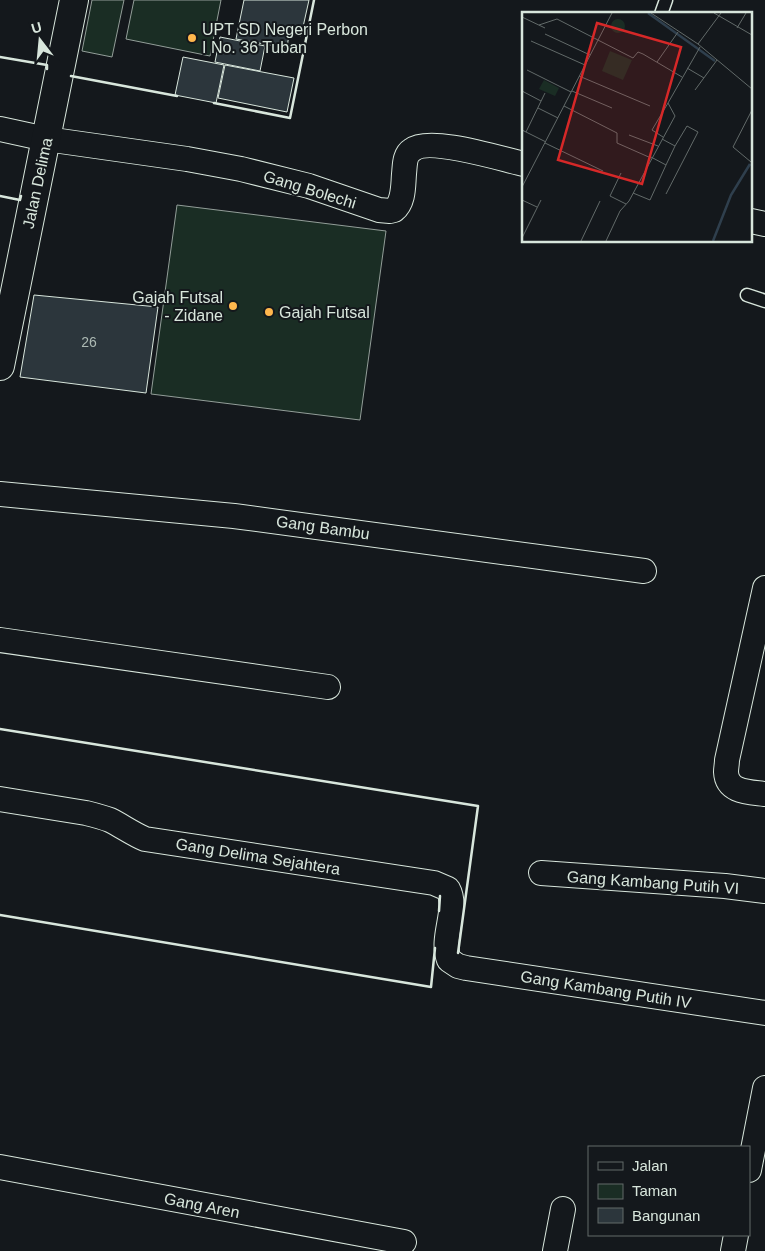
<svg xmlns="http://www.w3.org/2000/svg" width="765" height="1251" viewBox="0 0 765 1251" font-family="Helvetica,sans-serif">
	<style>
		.green { fill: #1a2d24; stroke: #939e99 }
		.building { fill: #2c363c; stroke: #d8e6dc }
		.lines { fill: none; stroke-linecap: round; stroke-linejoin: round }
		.lane-casing { stroke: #d8e6dc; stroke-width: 15 }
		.street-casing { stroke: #d8e6dc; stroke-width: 26 }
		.secondary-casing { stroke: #d8e6dc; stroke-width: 30 }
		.lane { stroke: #14181c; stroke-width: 12 }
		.street { stroke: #14181c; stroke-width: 24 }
		.secondary { stroke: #14181c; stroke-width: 28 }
		.wall { stroke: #d8e6dc; stroke-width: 2.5 }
		.poi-dot { fill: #ffb74d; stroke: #14181c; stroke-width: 2 }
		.labels { text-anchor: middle; stroke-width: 4; stroke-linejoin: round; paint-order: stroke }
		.number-label { font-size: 14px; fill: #adbab4 }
		.poi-label { font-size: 16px; fill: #d8e6dc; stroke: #14181c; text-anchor: start }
		.street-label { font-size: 16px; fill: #d8e6dc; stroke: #14181c }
		.inset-river { fill: none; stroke: #2f3f4d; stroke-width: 2.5 }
		.inset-road { fill: none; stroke: #626a69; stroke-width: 1 }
		.view { fill: #d62828; fill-opacity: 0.15; stroke: #d62828; stroke-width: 2.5 }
		.inset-edge { fill: none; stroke: #d8e6dc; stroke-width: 2.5 }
	</style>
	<rect width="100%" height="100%" fill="#14181c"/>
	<path class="green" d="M 92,0 L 124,0 L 112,57 L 82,51 Z
		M 134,0 L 221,0 L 210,56 L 126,39 Z
		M 177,205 L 386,231 L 360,420 L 151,394 Z"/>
	<path class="building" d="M 244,0 L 309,0 L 301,36 L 289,34 L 287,48 L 236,39 Z
		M 220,37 L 265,46 L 260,71 L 215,62 Z
		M 183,57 L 224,65 L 216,103 L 175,95 Z
		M 225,65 L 294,78 L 287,112 L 218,98 Z
		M 34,295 L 158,307 L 146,393 L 20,377 Z"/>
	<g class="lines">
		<g class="lane-casing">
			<path id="lane" d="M 661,14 L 666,0
				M 747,295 L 765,301"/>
		</g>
		<g class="street-casing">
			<path id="street" d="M 0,129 L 46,139 L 187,159 L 241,169 L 309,186 L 379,210 L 390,211 L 394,210 C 404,202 403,186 404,174 C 405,166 404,155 412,150 C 429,136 501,159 524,164
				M 751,221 L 765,224
				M 0,494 L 234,516 L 644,571
				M 765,588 L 727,760 C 727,764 726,768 726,772 C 727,793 750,792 765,794
				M 0,640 L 328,687
				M 0,799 L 86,813 C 94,815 102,817 110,820 C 122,826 133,834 145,839 L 434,883 L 448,889 C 459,909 440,937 449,960 L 458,966 L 466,968 L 765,1013
				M 541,873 L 725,886 L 765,891
				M 0,1167 L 404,1242
				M 749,1170 L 765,1088
				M 555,1251 L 563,1209
				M 733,1251 L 736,1235"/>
		</g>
		<g class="secondary-casing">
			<path id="secondary" d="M 0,366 L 74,0"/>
		</g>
		<use href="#lane" class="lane"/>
		<use href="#street" class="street"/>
		<use href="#secondary" class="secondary"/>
		<path class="wall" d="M 0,57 L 47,65 L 47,69
			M 71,76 L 177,96
			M 214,103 L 290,118 L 314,0
			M 0,196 L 20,200 L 21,196
			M 0,729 L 478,806 L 458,953
			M 439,911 L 440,896
			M 0,915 L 431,987 L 435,948"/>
	</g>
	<g class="poi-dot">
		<circle cx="192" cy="38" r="5"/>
		<circle cx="233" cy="306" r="5"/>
		<circle cx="269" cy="312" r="5"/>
	</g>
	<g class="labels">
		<g class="number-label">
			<text x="89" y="347">26</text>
		</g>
		<g class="poi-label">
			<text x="202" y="35">UPT SD Negeri Perbon<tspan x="202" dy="18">I No. 36 Tuban</tspan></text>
			<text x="223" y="303" text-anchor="end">Gajah Futsal<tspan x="223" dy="18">- Zidane</tspan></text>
			<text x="279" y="318">Gajah Futsal</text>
		</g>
		<g class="street-label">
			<text transform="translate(37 183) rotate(-78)" y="6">Jalan Delima</text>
			<text transform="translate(310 189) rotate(17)" y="6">Gang Bolechi</text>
			<text transform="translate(323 527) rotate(8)" y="6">Gang Bambu</text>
			<text transform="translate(258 856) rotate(9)" y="6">Gang Delima Sejahtera</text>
			<text transform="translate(653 882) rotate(4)" y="6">Gang Kambang Putih VI</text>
			<text transform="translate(606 989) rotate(9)" y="6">Gang Kambang Putih IV</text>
			<text transform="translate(202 1205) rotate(11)" y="6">Gang Aren</text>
		</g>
	</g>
	<g transform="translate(522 12)">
		<rect width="230" height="230" fill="#14181c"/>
		<path d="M89 14a7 7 0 1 1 14 0a7 7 0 1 1-14 0ZM 88,39 L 110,48 L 101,68 L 80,59 ZM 22,68 L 37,76 L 33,84 L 17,77 Z" fill="#1a2d24"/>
		<path class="inset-river" d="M 126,1 L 193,49M 191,229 L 209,183 L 228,152"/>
		<path class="inset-road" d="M 129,1 L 176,32 L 230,77M 192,1 L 230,23M 0,5 L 23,16M 17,13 L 35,7 L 111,46 L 116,40 L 121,42 L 160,65M 215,16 L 224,1M 23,22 L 68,43M 9,29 L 63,53M 176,32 L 199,1M 135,50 L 156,20M 165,56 L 182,66M 5,58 L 49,80M 57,64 L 128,94M 173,78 L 195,48M 0,79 L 19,89M 50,79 L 90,96M 42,94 L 95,121 L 95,131 L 129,146M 16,96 L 36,106M 0,118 L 24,130M 4,120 L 23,81M 107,123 L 136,134M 141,125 L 130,118 L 146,91M 140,127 L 153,134 L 165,114 L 176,120 L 144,182M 23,131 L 81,159M 129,145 L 144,153 L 153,134M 229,150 L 211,135 L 230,98M 99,161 L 88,184 L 104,192M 0,175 L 90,1M 111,181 L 128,188 L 144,153M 0,188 L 15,195M 0,226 L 19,188M 59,229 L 78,189M 84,229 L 98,199 L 107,189 L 153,104 L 146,91 L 178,35"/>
		<path class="view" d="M 75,11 L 159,35 L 120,172 L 36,148 Z"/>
		<rect width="230" height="230" class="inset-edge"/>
	</g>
	<rect x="588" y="1146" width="162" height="90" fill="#14181c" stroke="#626a69"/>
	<rect x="598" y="1162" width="25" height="8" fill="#14181c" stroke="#626a69"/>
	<text x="632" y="1171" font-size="15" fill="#d8e6dc">Jalan</text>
	<rect x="598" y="1184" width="25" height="15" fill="#1a2d24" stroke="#626a69"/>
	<text x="632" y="1196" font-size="15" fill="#d8e6dc">Taman</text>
	<rect x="598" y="1208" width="25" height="15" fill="#2c363c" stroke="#626a69"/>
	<text x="632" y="1221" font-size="15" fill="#d8e6dc">Bangunan</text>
	<g transform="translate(40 40) rotate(344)" stroke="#14181c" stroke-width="4" paint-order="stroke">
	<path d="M0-4L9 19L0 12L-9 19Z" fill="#d8e6dc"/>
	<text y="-8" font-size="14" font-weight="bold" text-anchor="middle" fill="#d8e6dc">U</text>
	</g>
</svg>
